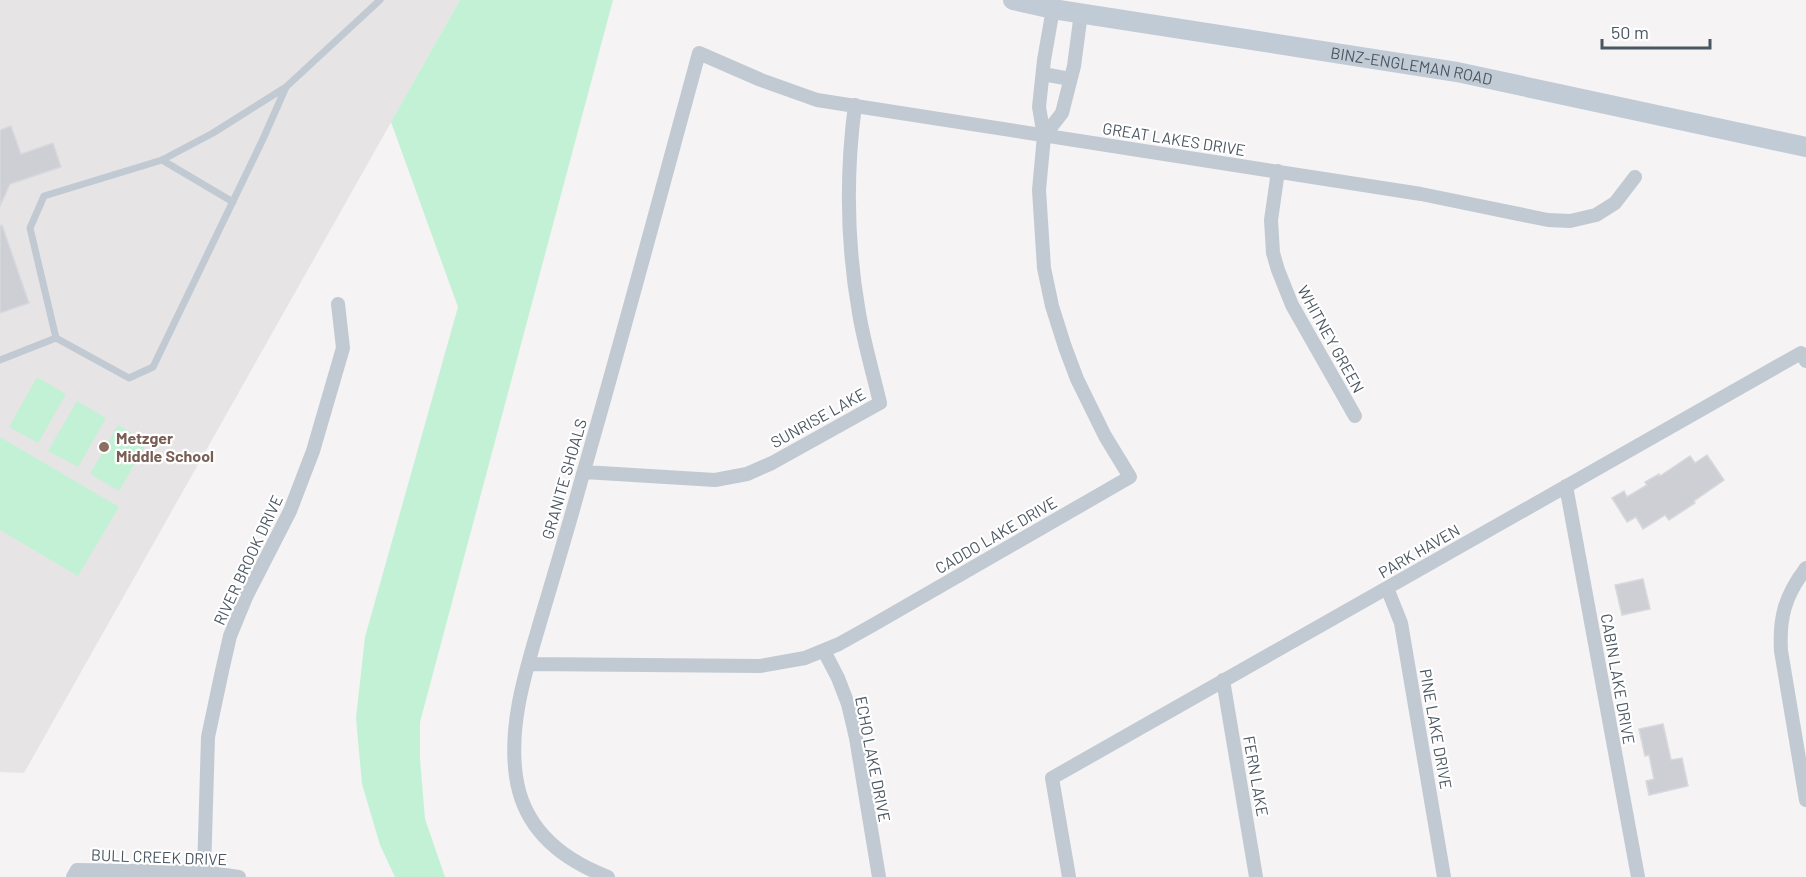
<svg xmlns="http://www.w3.org/2000/svg" width="1806" height="877" viewBox="0 0 1806 877" font-family="Barlow,sans-serif">
	<style>
		.education { fill: #e6e4e5 }
		.green { fill: #c3f1d5 }
		.building { fill: #cdcfd5; stroke: #d7d9de; stroke-width: 1.5 }
		.lines { fill: none; stroke-linecap: round; stroke-linejoin: round }
		.lane { stroke: #c1cad2; stroke-width: 7 }
		.street { stroke: #c1cad2; stroke-width: 14 }
		.secondary { stroke: #c1cbd6; stroke-width: 20 }
		.education-dot { fill: #8d6e63; stroke: #fff; stroke-width: 2 }
		.labels { text-anchor: middle; stroke-width: 4.5; stroke-linejoin: round; paint-order: stroke }
		.street-label { font-size: 16px; fill: #4a5661; stroke: #fff }
		.education-label { font-size: 16px; font-weight: bold; fill: #785e54; stroke: #fff; text-anchor: start }
	</style>
	<rect width="100%" height="100%" fill="#f5f3f3"/>
	<path class="education" d="M 0,0 L 460,0 L 24,773 L 0,772 Z"/>
	<path class="green" d="M 460,0 L 613,0 L 420,722 L 420,759 L 425,819 L 445,877 L 395,877 L 380,845 L 362,784 L 356,718 L 365,637 L 458,307 L 391,122 Z
		M 37,377 L 66,394 L 38,443 L 9,427 Z
		M 77,401 L 106,418 L 78,467 L 48,451 Z
		M 118,425 L 147,442 L 119,491 L 90,474 Z
		M 0,437 L 119,507 L 78,576 L 0,530 Z"/>
	<path class="building" d="M 11,126 L 21,154 L 53,143 L 61,167 L 10,184 L 0,206 L 0,130 Z
		M 2,225 L 29,303 L 0,313 L 0,226 Z
		M 1707,455 L 1724,480 L 1694,501 L 1695,503 L 1669,520 L 1665,515 L 1643,529 L 1636,517 L 1627,522 L 1612,498 L 1624,491 L 1627,497 L 1647,485 L 1645,482 L 1659,474 L 1660,476 L 1690,456 L 1695,463 Z
		M 1643,579 L 1650,609 L 1622,615 L 1615,585 Z
		M 1663,724 L 1671,760 L 1682,758 L 1688,786 L 1649,795 L 1646,781 L 1654,779 L 1649,755 L 1645,756 L 1639,729 Z"/>
	<g class="lines">
		<path class="lane" d="M 286,87 L 213,133 L 162,160 L 44,196 L 30,228 L 56,338 L 129,378 L 153,367 L 263,139 L 286,87 L 380,0
			M 162,160 L 233,202
			M 0,360 L 56,338"/>
		<path class="street" d="M 1043,74 L 1070,79
			M 1044,136 L 1062,113 L 1074,66 L 1081,13
			M 1278,171 L 1271,220 L 1273,253 L 1278,270 L 1292,305 L 1355,416
			M 584,472 L 715,480 L 747,474 L 772,463 L 880,403 C 873,373 864,343 859,313 C 847,245 846,173 855,105
			M 1566,486 L 1638,877
			M 1806,568 C 1785,596 1779,617 1781,651 L 1806,800
			M 1387,588 L 1401,623 L 1444,877
			M 824,651 L 838,678 L 848,704 L 856,738 L 879,877
			M 528,664 L 760,666 L 805,658 L 839,644 L 873,625 L 1130,477 L 1105,436 L 1077,379 L 1065,347 L 1052,306 L 1044,268 L 1039,190 L 1044,136 L 1039,107 L 1044,60 L 1053,9
			M 1223,680 L 1256,877
			M 204,872 L 208,737 L 222,671 L 230,636 L 246,597 L 290,511 L 313,451 L 343,348 L 338,304
			M 73,877 L 77,870 L 204,872 L 239,877
			M 608,877 C 561,859 523,828 516,776 C 508,721 528,664 543,612 C 556,568 569,525 581,481 C 622,339 660,196 699,53 L 761,80 L 817,100 L 1421,194 L 1548,220 L 1570,221 L 1596,215 L 1615,203 L 1635,177
			M 1069,877 L 1052,778 L 1801,353 L 1806,361"/>
		<path class="secondary" id="s1" d="M 1013,0 L 1053,9 L 1457,72 L 1806,147"/>
	</g>
	<circle class="education-dot" cx="104" cy="447" r="6"/>
	<g class="labels">
		<g class="street-label">
			<text dy="6" stroke="none"><textPath href="#s1" startOffset="404">BINZ-ENGLEMAN ROAD</textPath></text>
			<text transform="translate(1174 139) rotate(9)" y="6">GREAT LAKES DRIVE</text>
			<text transform="translate(1331 339) rotate(61)" y="6">WHITNEY GREEN</text>
			<text transform="translate(818 418) rotate(-29)" y="6">SUNRISE LAKE</text>
			<text transform="translate(564 479) rotate(-74)" y="6">GRANITE SHOALS</text>
			<text transform="translate(996 535) rotate(-30)" y="6">CADDO LAKE DRIVE</text>
			<text transform="translate(1419 551) rotate(-30)" y="6">PARK HAVEN</text>
			<text transform="translate(248 560) rotate(-65)" y="6">RIVER BROOK DRIVE</text>
			<text transform="translate(1618 679) rotate(80)" y="6">CABIN LAKE DRIVE</text>
			<text transform="translate(1436 729) rotate(80)" y="6">PINE LAKE DRIVE</text>
			<text transform="translate(873 759) rotate(79)" y="6">ECHO LAKE DRIVE</text>
			<text transform="translate(1256 776) rotate(80)" y="6">FERN LAKE</text>
			<text transform="translate(159 857) rotate(2)" y="6">BULL CREEK DRIVE</text>
		</g>
		<g class="education-label">
			<text x="116" y="444">Metzger<tspan x="116" dy="18">Middle School</tspan></text>
		</g>
	</g>
	<path d="M1602 39v9h108v-9" fill="none" stroke="#4a5661" stroke-width="3"/>
	<text x="1611" y="39" font-size="18" fill="#4a5661" stroke="#ffffff" stroke-width="4.5" paint-order="stroke">50 m</text>
</svg>
